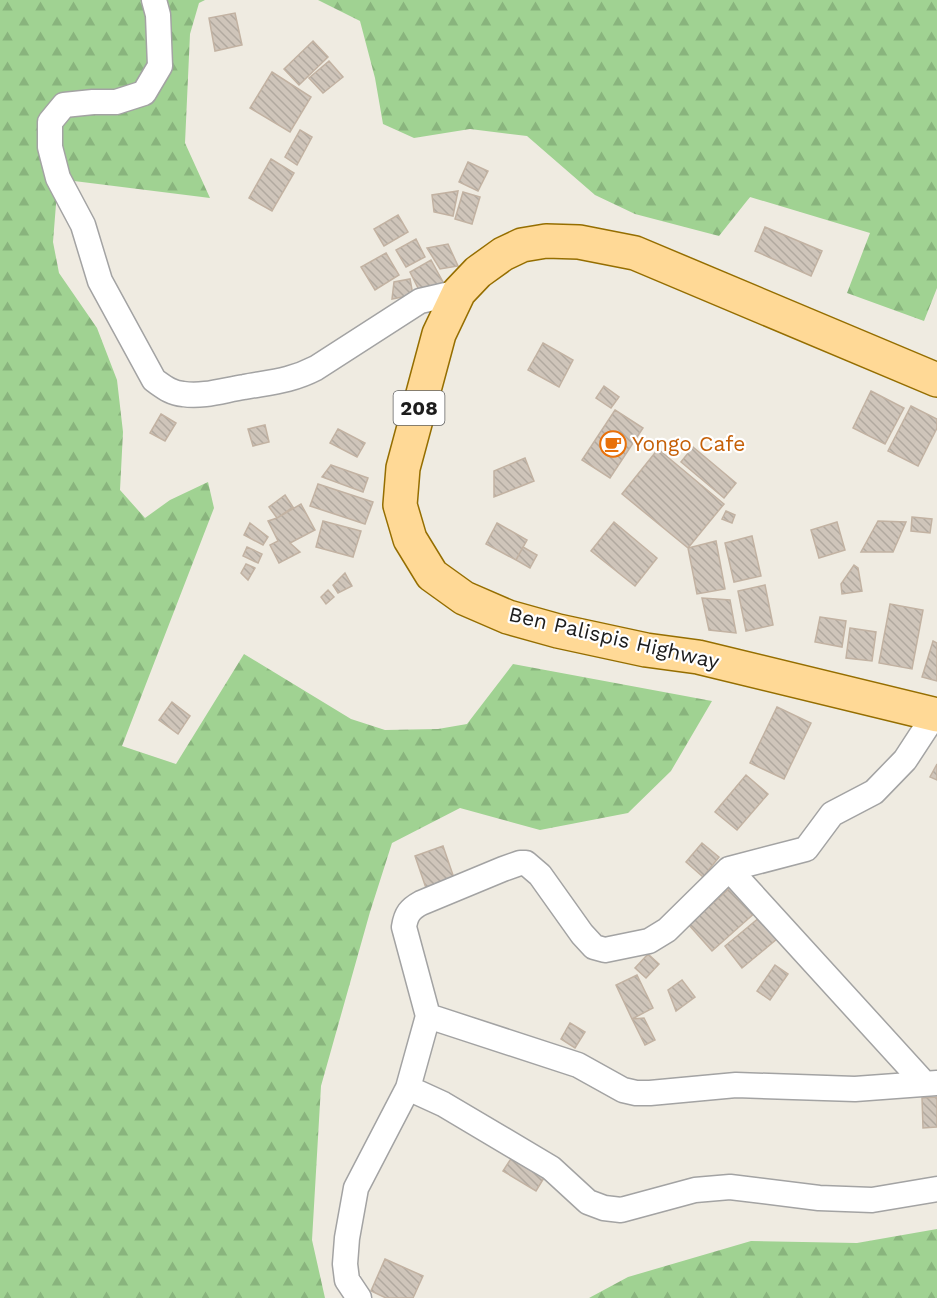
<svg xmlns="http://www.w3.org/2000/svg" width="937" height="1298" viewBox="0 0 937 1298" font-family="'Work Sans',sans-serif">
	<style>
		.forest { fill: url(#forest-firs) }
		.building { fill: url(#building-back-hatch); stroke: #c2b2a2; stroke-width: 1.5 }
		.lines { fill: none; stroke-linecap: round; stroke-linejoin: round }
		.street-casing { stroke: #a3a3a3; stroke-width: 27 }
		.primary-casing { stroke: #956e00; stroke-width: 36 }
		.street { stroke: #fff; stroke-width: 24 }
		.primary { stroke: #ffd996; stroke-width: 33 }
		.labels { text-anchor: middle; stroke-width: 4.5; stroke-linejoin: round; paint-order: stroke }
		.shield { fill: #fff; stroke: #606060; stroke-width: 1.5 }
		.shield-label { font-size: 20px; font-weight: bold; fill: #1c1c1c }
		.food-label { font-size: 21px; fill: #c56008; stroke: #fff; text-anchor: start }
		.street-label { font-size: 21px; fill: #1c1c1c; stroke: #fff }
	</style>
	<defs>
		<pattern id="forest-firs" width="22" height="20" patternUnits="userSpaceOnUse" patternTransform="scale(1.5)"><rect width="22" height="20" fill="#a0d292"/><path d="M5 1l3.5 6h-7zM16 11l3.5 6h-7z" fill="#89b47d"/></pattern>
		<pattern id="building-back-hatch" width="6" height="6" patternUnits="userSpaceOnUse" patternTransform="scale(1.5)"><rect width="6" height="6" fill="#cfc5ba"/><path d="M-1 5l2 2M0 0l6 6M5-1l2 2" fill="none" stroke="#b1a99f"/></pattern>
	</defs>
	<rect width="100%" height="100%" fill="#efebe1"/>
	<path class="forest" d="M 0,0 L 205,0 L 199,3 L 190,34 L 185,143 L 210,198 L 58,179 L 53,242 L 59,273 L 97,328 L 117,380 L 123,432 L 120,490 L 145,518 L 170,500 L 208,482 L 214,508 L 122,746 L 176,764 L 244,654 L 351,719 L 385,730 L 438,729 L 467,724 L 513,664 L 712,701 L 671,771 L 628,813 L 540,830 L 460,808 L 392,843 L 370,912 L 321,1086 L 312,1240 L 325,1298 L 0,1298 Z
		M 318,0 L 937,0 L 937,288 L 924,321 L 847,293 L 870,233 L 750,197 L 719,236 L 635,214 L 595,195 L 527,136 L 470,129 L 414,138 L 383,124 L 375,78 L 360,21 Z
		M 937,1229 L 937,1298 L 589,1298 L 628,1277 L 751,1241 L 857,1243 Z"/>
	<path class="building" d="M 235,13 L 242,45 L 215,51 L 209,18 Z
		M 313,41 L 328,57 L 299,85 L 284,69 Z
		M 329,61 L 343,77 L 323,93 L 309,78 Z
		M 272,72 L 311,97 L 290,132 L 250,108 Z
		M 300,130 L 312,137 L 297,165 L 285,157 Z
		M 271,159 L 294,173 L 272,211 L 249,198 Z
		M 468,162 L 488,171 L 478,191 L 459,182 Z
		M 458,191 L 453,216 L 434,212 L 432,195 Z
		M 463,192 L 480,197 L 472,224 L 455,219 Z
		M 398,215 L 408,232 L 384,246 L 374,229 Z
		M 765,227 L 822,251 L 811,276 L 755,251 Z
		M 416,239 L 425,257 L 406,267 L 396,250 Z
		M 448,244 L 458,266 L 440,269 L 427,248 Z
		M 386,253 L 399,275 L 375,290 L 361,267 Z
		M 431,260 L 443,282 L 421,294 L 410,272 Z
		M 410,279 L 413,295 L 392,299 L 394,282 Z
		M 543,343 L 573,360 L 559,387 L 528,370 Z
		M 604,386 L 619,397 L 611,408 L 596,398 Z
		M 871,391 L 904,408 L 885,444 L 853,428 Z
		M 911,406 L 937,419 L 937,428 L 918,466 L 888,451 Z
		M 615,410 L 643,428 L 610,478 L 582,460 Z
		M 161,414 L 176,423 L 165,441 L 150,433 Z
		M 265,425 L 269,442 L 253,446 L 248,429 Z
		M 338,429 L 365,443 L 357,457 L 330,443 Z
		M 693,447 L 736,483 L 724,498 L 681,462 Z
		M 658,449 L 724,504 L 688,548 L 622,494 Z
		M 525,458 L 534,481 L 494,497 L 494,471 Z
		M 331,465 L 368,478 L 363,492 L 322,477 Z
		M 318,484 L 373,502 L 365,524 L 310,506 Z
		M 285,495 L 293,507 L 277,518 L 269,507 Z
		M 301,504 L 315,530 L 290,543 L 300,552 L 279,563 L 270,545 L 278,541 L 268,521 L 277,518 Z
		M 726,511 L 735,515 L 732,523 L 722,519 Z
		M 912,517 L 932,519 L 930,533 L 911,531 Z
		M 323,521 L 361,531 L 353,557 L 316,547 Z
		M 878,521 L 906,522 L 893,552 L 861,552 Z
		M 614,522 L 657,558 L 635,586 L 591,551 Z
		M 837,522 L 845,550 L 819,558 L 811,530 Z
		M 250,523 L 268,537 L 263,545 L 244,535 Z
		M 497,523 L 527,540 L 516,560 L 486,544 Z
		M 752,536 L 761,576 L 734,582 L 725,543 Z
		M 716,541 L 725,589 L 697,594 L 688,548 Z
		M 247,547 L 262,554 L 258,563 L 243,556 Z
		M 523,547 L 537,555 L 530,568 L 516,560 Z
		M 246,564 L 255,568 L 248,580 L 241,573 Z
		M 854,565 L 858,568 L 862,591 L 842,594 L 841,584 Z
		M 345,573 L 352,586 L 338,593 L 333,585 Z
		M 765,585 L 773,625 L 746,631 L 738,591 Z
		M 328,590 L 334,597 L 326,604 L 321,597 Z
		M 702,598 L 730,600 L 736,633 L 709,630 Z
		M 890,604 L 923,610 L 912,669 L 879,663 Z
		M 820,617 L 846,621 L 842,647 L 815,642 Z
		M 850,628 L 876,632 L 872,661 L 846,658 Z
		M 933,641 L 937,643 L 937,681 L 922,677 Z
		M 172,702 L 190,716 L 178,734 L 159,720 Z
		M 777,707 L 811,723 L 784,779 L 750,763 Z
		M 937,764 L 937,780 L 930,777 Z
		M 746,775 L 768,794 L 737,830 L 715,812 Z
		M 702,843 L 719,857 L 703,877 L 686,862 Z
		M 443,846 L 454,878 L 426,888 L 415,856 Z
		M 733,885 L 757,911 L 712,951 L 689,925 Z
		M 760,917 L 777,939 L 742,968 L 725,946 Z
		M 648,954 L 659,964 L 646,978 L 635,968 Z
		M 775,965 L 788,974 L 770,1000 L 757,991 Z
		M 637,975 L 653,1008 L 632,1019 L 616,985 Z
		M 682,980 L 695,997 L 676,1011 L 668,990 Z
		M 644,1018 L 655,1040 L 645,1045 L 632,1019 Z
		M 570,1023 L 585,1032 L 575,1048 L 561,1039 Z
		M 937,1097 L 937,1127 L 923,1128 L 922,1098 Z
		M 514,1154 L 547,1173 L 536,1191 L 503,1171 Z
		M 385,1259 L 423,1276 L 413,1298 L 386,1298 L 371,1291 Z"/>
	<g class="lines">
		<g class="street-casing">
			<path id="street" d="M 154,0 L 158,15 L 160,66 L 144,93 L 116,102 L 93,102 L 64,105 L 50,122 L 50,147 L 58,178 L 83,225 L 100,281 L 154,380 C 164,387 171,393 183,394 C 204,397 224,390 244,387 C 271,382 291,381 316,368 L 420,301 L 459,292
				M 935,714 L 905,760 L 874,792 L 832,814 L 806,849 L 729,869 L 667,930 L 649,941 L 605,950 L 594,947 L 582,934 L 540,875 L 526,863 L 520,863 L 503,869 L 421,903 C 410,909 406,914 404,927 L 428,1016 L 578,1065 L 623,1090 L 636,1093 L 650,1093 L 736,1085 L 855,1089 L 937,1083
				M 729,869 L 925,1084
				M 408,1088 L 443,1104 L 551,1168 L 588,1202 L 604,1208 L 621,1210 L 695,1190 L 730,1187 L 819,1198 L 872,1200 L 937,1189
				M 359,1298 L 347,1280 L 345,1264 L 347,1238 L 356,1188 L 408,1088 L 428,1016"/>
		</g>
		<g class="primary-casing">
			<path id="primary" d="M 937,380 L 635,253 L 579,242 L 546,241 L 522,245 L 503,254 L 478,272 L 459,292 L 439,334 L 403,468 L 400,505 L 410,539 L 432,575 L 464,598 L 508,617 L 558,631 L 646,650 L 698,657 L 937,715"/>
		</g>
		<use href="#street" class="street"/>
		<use href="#primary" class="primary"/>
	</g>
	<defs>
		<g id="cafe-ring" transform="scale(1.35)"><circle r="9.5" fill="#fff" stroke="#e8710a" stroke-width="1.5"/><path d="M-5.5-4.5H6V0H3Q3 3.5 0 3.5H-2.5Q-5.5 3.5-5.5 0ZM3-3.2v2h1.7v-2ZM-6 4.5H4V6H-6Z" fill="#e8710a"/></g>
	</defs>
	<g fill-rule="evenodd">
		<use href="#cafe-ring" x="613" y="444"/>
	</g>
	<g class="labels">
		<rect class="shield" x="393.5" y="391" width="51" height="34" rx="4.5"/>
		<g class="shield-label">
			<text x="419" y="415">208</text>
		</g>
		<g class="food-label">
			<text x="632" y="451">Yongo Cafe</text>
		</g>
		<g class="street-label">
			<text transform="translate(614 638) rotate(13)" y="7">Ben Palispis Highway</text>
		</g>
	</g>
</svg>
